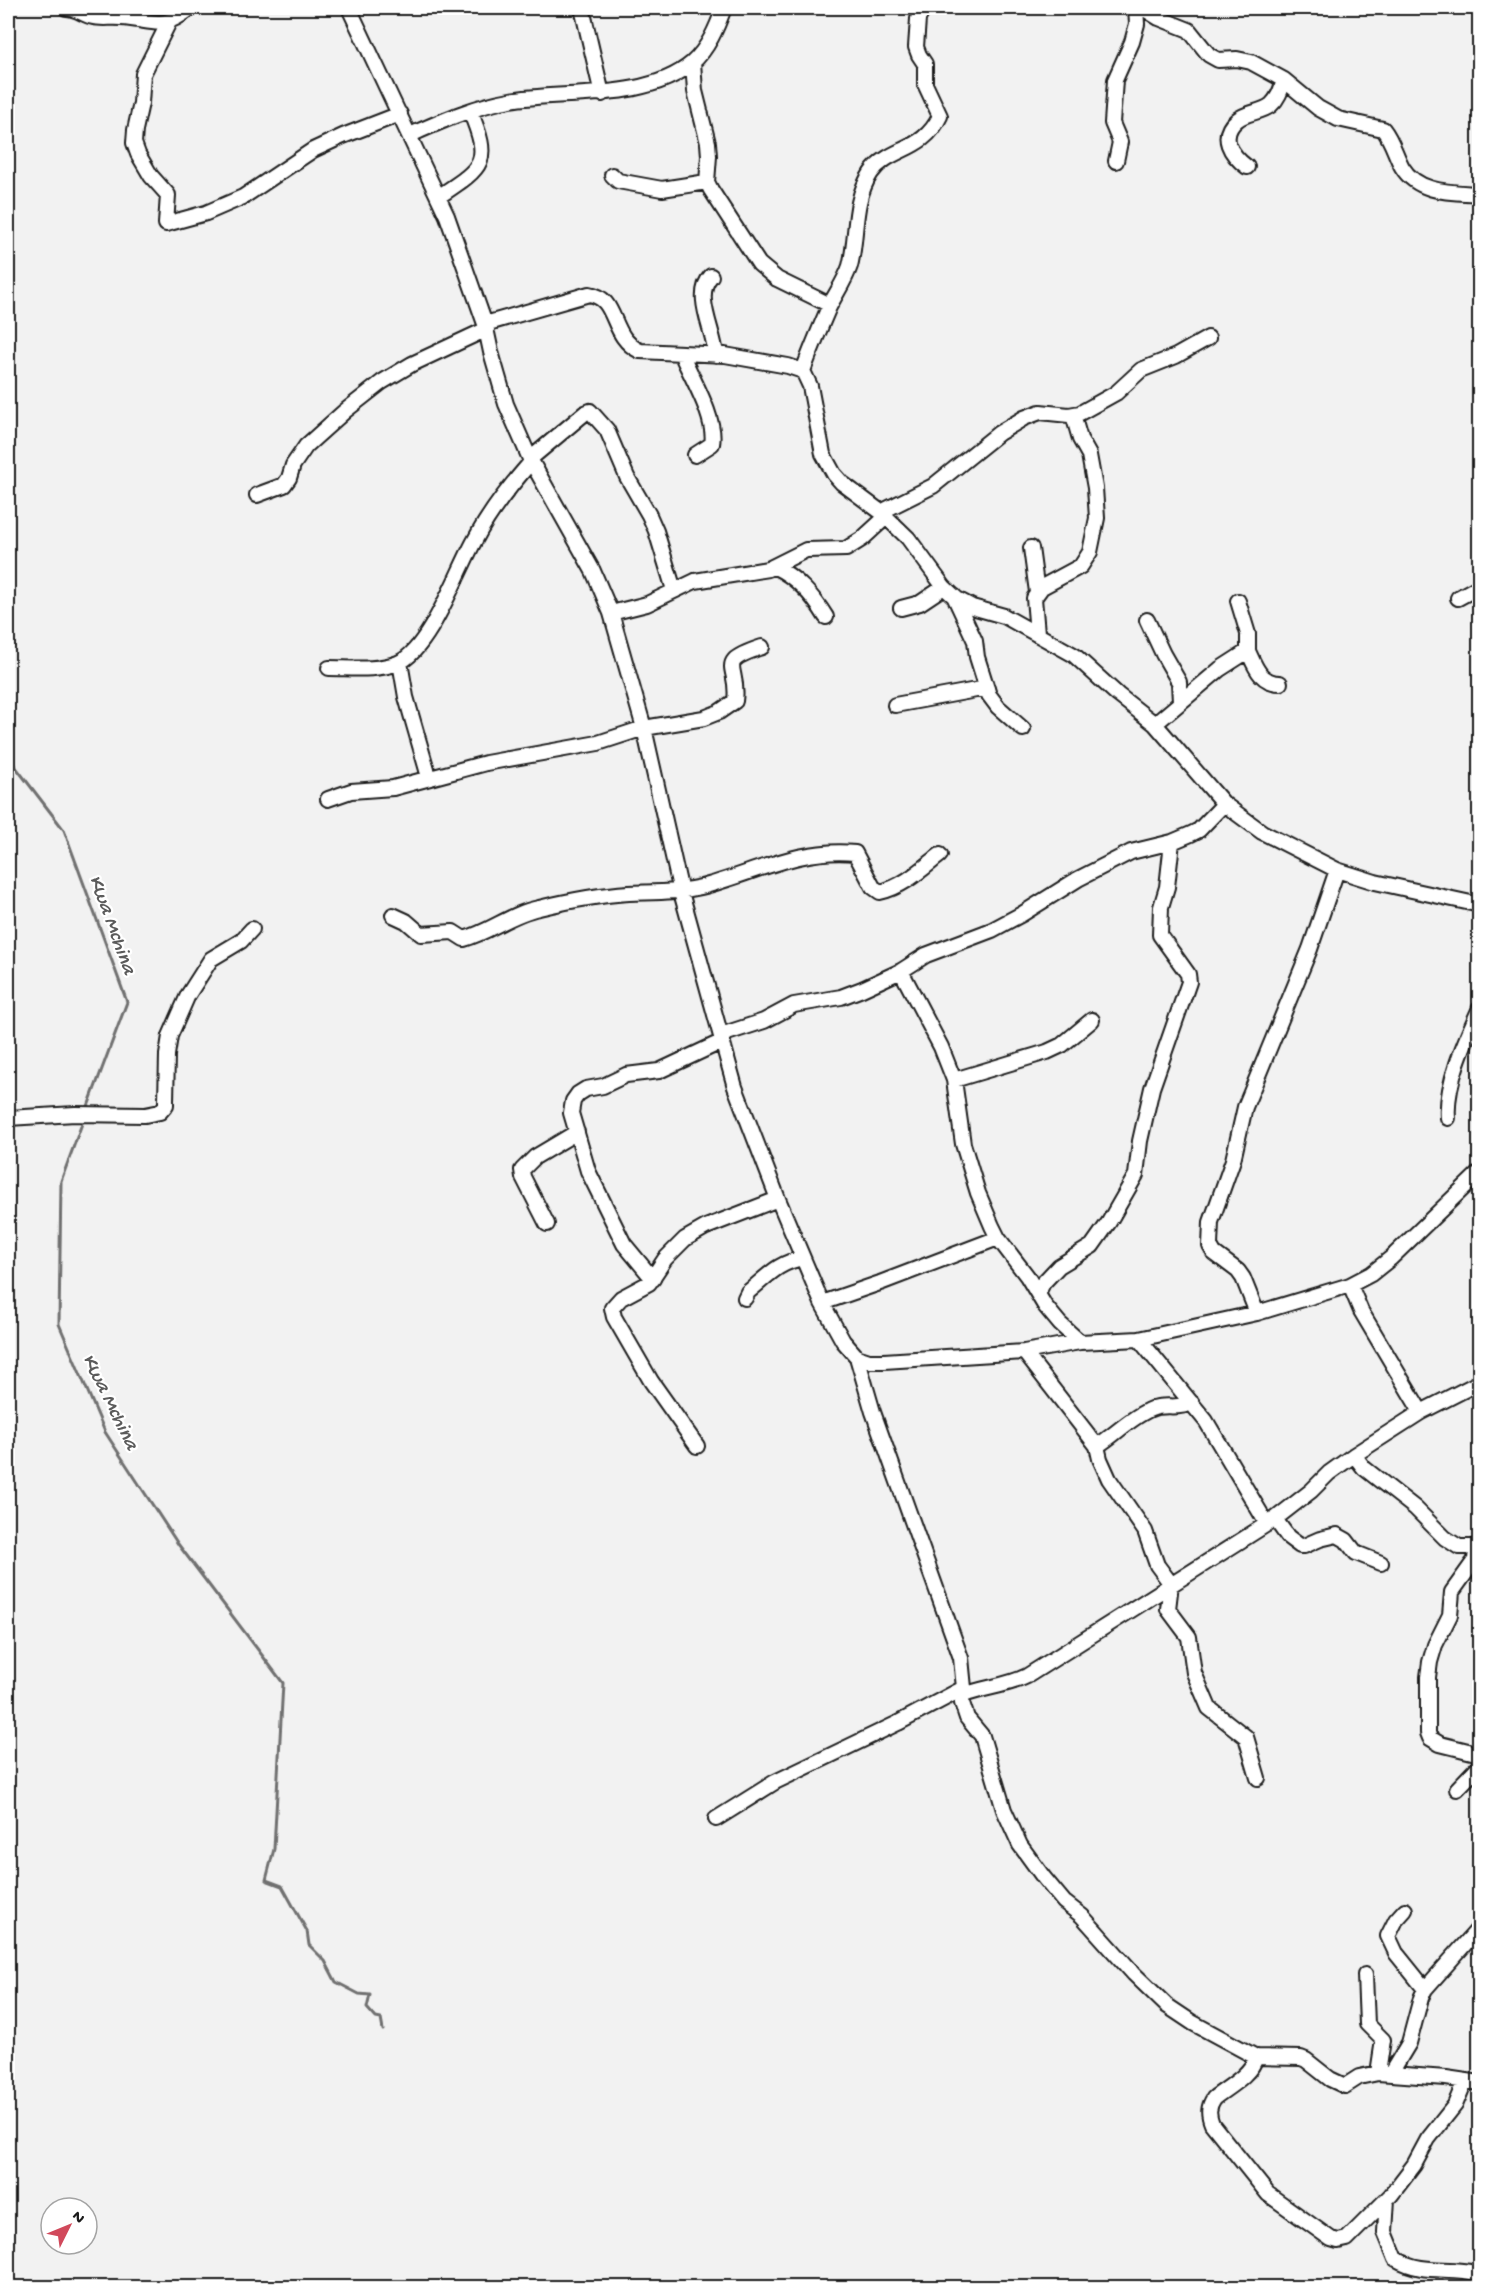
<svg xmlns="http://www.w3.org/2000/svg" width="1487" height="2295" viewBox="0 0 1487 2295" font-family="'Gochi Hand',sans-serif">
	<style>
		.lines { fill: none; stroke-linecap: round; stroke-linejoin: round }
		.stream { stroke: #707070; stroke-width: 3 }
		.minor-casing { stroke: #1c1c1c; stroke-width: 18 }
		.minor { stroke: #fff; stroke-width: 14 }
		.labels { text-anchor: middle; stroke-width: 4.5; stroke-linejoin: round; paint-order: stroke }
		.water-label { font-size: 21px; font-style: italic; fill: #5b5b5b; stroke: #fff }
	</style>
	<rect width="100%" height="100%" fill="#f2f2f2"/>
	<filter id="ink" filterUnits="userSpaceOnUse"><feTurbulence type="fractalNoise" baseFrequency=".0167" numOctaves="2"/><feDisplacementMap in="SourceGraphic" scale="12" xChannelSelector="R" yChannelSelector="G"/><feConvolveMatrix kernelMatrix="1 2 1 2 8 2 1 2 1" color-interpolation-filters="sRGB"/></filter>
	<g filter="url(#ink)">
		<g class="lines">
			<path class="stream" d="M 8,757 L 64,830 L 127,1002 L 87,1109
				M 84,1118 L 61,1181 L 59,1324 L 105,1432 L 178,1544 L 283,1683 L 274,1849 L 266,1880 L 282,1886 L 307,1931 L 309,1945 L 325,1961 L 336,1982 L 359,1994 L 370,1995 L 367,2008 L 376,2018 L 381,2019 L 383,2030"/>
			<g class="minor-casing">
				<path id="minor" d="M 66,8 C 77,8 83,15 93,17 C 102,19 111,17 121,18 C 155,20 160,32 191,8
					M 349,8 L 447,216 L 485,324 L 491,352 L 506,404 L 530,459 L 593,571 L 611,613 L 644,728 L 681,892 L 735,1087 L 778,1199 L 822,1303 L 843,1341 L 857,1357 L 869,1361 L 884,1361 L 1024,1352 L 1080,1342 L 1139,1339 L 1257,1313 L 1350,1285 L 1371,1274 L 1391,1258 L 1480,1172
					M 582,8 L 602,94
					M 1143,8 L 1159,18 L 1189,30 L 1209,55 L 1218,60 L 1237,59 L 1251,62 L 1284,80 L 1318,108 L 1338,119 L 1383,129 C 1392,140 1395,154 1402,167 C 1418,194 1452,192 1480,194
					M 169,22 L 143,74 L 141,103 L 135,130 L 134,143 L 138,154 L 151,176 L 168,195 L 166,224 L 206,213 L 243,197 L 313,150 L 343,136 L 400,114
					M 693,62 L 695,91 L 708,143 L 709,156 L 707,182 L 711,190 L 759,264 L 777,279 L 830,305
					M 410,135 C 442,121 475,106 510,100 C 564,91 648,101 692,63 C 708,49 717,27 724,8
					M 1116,161 L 1120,142 L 1112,123 L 1115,80 L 1132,42 L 1137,24 L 1136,8
					M 1247,167 C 1231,155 1218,136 1237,120 C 1246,112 1261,113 1271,105 C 1279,98 1281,89 1284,80
					M 612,175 L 618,181 L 662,189 L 707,182
					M 438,197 C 483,167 492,163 470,111
					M 711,276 C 693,295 714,330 716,355
					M 485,324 L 589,294 C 619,298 609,337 640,351 L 725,355 L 788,366 L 803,371 L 810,386 L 823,454 L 834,474 L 842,483 L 881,512 L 908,538 L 944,587 L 957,599 L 972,607 L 1004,616 L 1074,655 L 1118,695 L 1155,724 L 1224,804 L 1262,832 L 1337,870 L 1375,882 L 1480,905
					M 681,353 C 691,377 717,419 712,444 L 695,455
					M 803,371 C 811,349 820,328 829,307 C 836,293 845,281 850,266 C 858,235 852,202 871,173 C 890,146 923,153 940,116 L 925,84 L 925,64 L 919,55 L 916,47 L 918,19 L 924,8
					M 530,459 L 585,413 L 590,411 L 607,430 L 627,477 L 649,515 L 656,531 L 674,590
					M 257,495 L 284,485 L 289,478 L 293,465 L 306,446 L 345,411 L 382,382 L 412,364 L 487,329
					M 881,512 L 933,486 L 999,433 L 1024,418 L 1040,412 L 1069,415 L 1080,413 L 1116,393 L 1141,370 L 1176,356 L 1208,338
					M 1031,548 L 1037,592
					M 775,567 C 796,577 814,597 826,617
					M 954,596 L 975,641 L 977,657 L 989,695 L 998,707 L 1023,729
					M 1458,598 L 1480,586
					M 901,608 L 920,603 L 944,587
					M 611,613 L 647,604 L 695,581 L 768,569 L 806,550 L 846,549 L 862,539 L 886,517
					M 1147,620 L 1163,654 L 1179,682 L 1180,702
					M 1037,633 L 1034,598 L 1042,587 L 1081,566 L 1090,552 L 1097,518 L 1095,488 L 1089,455 L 1080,439 L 1073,415
					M 1248,651 C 1255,666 1260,683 1280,683
					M 400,662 L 406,697 L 429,777
					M 329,668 C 352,668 376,671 398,663 C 430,649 458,570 475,540 C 490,511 510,486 531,462
					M 895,705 L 987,688
					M 1155,724 L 1220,669 L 1248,651 L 1248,634 L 1238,601
					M 328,799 L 351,791 L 393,788 L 486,763 L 598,743 L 644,728 L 704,718 L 719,712 L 735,701 C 740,665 713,663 762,647
					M 393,915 L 406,921 L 421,934 L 453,932 L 464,939 C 490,932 512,913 539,908 C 568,901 598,895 629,893 C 653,892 676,893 701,887 C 752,874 800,847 855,853 L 873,887 L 880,892 C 903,887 921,870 940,855
					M 901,971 L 941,1047 L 954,1080 L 963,1144 L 978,1193 L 992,1226 L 998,1238 L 1027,1276 L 1045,1306 L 1060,1324 L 1080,1342
					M 721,1035 L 764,1021 L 794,1005 L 841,997 L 862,989 L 901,971 L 926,955 L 992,930 L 1022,914 L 1078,879 L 1131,852 L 1172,842 L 1191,834 L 1199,830 L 1224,804
					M 954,1080 L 1047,1052 L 1062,1045 L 1092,1020
					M 8,1118 L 75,1114 L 145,1115 L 160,1112 L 166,1105 L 166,1101 L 167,1055 L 170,1036 L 188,995 L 211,959 L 241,941 L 252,929
					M 1448,1118 C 1445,1084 1466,1039 1480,1008
					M 547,1224 L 523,1177 L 522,1170 L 535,1157 L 577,1132
					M 653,1279 L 624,1244 L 588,1171 L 571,1113 L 573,1101 L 578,1094 L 586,1089 L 603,1086 L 626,1075 L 659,1071 L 723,1041
					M 1350,1285 L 1361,1311 L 1421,1412
					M 1038,1293 L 1043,1283 L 1059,1266 L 1092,1246 L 1109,1222 L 1136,1175 L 1140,1141 L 1152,1088 L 1189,982 L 1188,974 L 1160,935 L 1161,907 L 1167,887 L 1172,842
					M 745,1298 L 748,1292 C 768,1276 777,1263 803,1258
					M 822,1303 L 880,1283 L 998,1238
					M 1257,1313 L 1243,1278 L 1238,1271 L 1214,1253 L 1210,1246 L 1211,1222 L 1233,1160 L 1245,1107 L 1310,949 L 1337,870
					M 1139,1339 L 1206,1421 L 1267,1524
					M 1024,1352 L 1097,1446 L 1100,1459 L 1109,1479 L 1145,1531 L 1157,1565 L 1171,1584 L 1168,1609 L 1189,1637 L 1194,1673 L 1209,1708 L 1246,1737 L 1258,1778
					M 857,1357 L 873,1412 L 961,1658 L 964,1688 L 962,1703 L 967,1718 L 982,1736 L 1004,1810 L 1020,1845 L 1044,1878 L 1064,1902 L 1082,1916 L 1134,1974 L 1166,2005 L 1193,2023 L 1256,2057 L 1301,2058 L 1306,2060 L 1330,2079 L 1345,2086 L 1359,2077 L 1378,2073 L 1446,2078 L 1480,2083
					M 697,1446 L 651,1381 L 614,1317 L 612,1308 L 621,1298 L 649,1283 L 665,1259 L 685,1239 L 706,1227 L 778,1199
					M 1097,1446 C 1115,1435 1131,1417 1151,1409 C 1165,1403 1176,1410 1192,1403
					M 1354,1455 L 1364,1468 L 1415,1508 L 1445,1538 L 1459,1547 L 1473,1547 L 1476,1550 L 1475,1560 L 1452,1592 L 1450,1615 L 1435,1645 L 1430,1662 L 1428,1677 L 1428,1733 L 1430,1738 L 1440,1744 L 1480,1754
					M 1275,1519 L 1288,1537 L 1300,1546 L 1304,1546 L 1320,1539 L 1337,1535 L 1346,1540 L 1356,1553 L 1381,1563
					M 964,1695 C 985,1687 1007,1686 1027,1676 L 1275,1519 L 1311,1491 L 1329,1473 L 1354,1455 L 1421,1412 L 1480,1382
					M 1457,1789 L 1480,1765
					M 716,1819 L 775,1782 L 898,1723 L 964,1688
					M 1405,1910 L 1396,1920 L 1388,1936 L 1396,1953 L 1425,1989
					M 1365,1975 L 1367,2024 L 1383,2040 L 1378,2073
					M 1256,2057 C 1251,2075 1228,2087 1214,2098 C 1208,2107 1208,2114 1212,2124 L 1268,2194 L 1331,2239 L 1338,2241 L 1347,2239 L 1391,2195 L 1414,2165 L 1428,2139 L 1455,2105 L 1465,2081
					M 1391,2073 L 1409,2043 L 1421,1998 L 1425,1989 L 1480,1927
					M 1387,2199 L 1385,2232 L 1396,2259 C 1426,2276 1448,2265 1480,2274"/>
			</g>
			<use href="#minor" class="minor"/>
		</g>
	</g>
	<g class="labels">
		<g class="water-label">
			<text transform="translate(114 924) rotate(70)" y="7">Kwa Mchina</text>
			<text transform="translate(112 1401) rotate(64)" y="7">Kwa Mchina</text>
		</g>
	</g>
	<rect width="1487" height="2295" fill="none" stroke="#fff" stroke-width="30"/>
	<rect x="15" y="15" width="1457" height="2265" fill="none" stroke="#1c1c1c" stroke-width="2" filter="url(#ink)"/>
	<g transform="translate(69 2226) rotate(47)"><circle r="28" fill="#ffffff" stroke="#a4a4a4" stroke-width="1.5"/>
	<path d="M0-4.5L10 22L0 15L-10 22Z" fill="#d1495b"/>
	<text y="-9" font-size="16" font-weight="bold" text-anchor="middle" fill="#1c1c1c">N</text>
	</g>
</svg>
